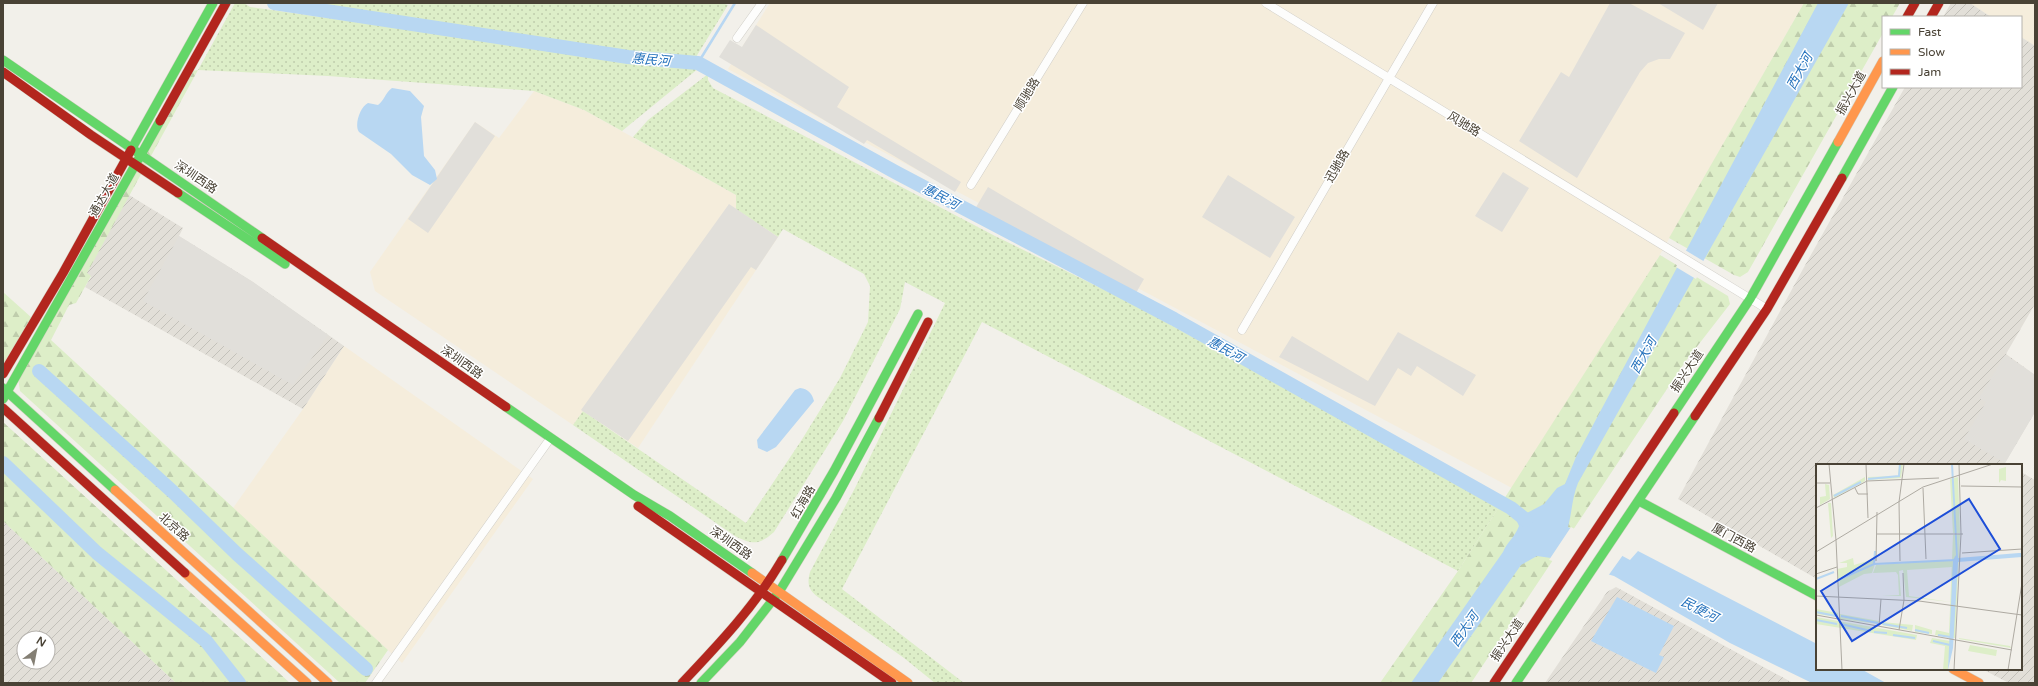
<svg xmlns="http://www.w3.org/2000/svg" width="2038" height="686" viewBox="0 0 2038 686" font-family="'Varela Round','Noto Sans SC',sans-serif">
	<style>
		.commercial { fill: #f5eddc }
		.industrial { fill: url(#industrial-furrows); fill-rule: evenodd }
		.grass { fill: url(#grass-dots) }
		.forest { fill: url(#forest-firs) }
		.parking { fill: #e1dfda }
		.water { fill: #b8d7f2 }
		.pier { fill: #f2f0ea }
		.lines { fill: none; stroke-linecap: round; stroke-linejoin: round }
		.stream { stroke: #b8d7f2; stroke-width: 2.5 }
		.river { stroke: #b8d7f2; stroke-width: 14 }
		.street-casing { stroke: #d0cec8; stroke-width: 9 }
		.fast-casing { stroke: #d2cec0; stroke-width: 10 }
		.slow-casing { stroke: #d2cec0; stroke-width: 10 }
		.jam-casing { stroke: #d2cec0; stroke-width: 10 }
		.street { stroke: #fdfdfc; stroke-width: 8 }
		.fast { stroke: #63d668; stroke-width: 9 }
		.slow { stroke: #ff974d; stroke-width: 9 }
		.jam { stroke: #b3261e; stroke-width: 9 }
		.labels { text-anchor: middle; stroke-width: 3; stroke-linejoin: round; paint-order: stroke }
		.street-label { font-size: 12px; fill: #494235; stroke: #fff }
		.water-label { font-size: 13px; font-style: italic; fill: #2673bd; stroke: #fff }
		.inset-river { fill: none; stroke: #b8d7f2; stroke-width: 2 }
		.inset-road { fill: none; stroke: #aeaaa2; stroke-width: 1 }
		.view { fill: #1d4ed8; fill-opacity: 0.15; stroke: #1d4ed8; stroke-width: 2 }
		.inset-edge { fill: none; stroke: #494235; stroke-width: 2 }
	</style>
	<defs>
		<pattern id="industrial-furrows" width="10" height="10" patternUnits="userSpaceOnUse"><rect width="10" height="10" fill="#e2dfd8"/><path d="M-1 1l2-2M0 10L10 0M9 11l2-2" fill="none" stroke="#c3c1ba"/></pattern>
		<pattern id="grass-dots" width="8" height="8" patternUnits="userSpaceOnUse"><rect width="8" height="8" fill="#ddeec8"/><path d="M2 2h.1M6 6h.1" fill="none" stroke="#bfcdac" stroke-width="1.8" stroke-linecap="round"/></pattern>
		<pattern id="forest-firs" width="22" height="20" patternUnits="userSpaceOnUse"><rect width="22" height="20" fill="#ddeec8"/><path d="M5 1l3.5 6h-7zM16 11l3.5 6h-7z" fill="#bfcdac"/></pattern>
	</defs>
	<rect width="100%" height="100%" fill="#f2f0ea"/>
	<path class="commercial" d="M 770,3 L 1804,3 L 1523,494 L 728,69 Z
		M 1970,3 L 2035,3 L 2035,46 L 2021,37 L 2021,17 L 1991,17 Z
		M 534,91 L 584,110 L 736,195 L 736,209 L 778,237 L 638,448 L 583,411 L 573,425 L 375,291 L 370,272 L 475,122 L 499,138 Z
		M 344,346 L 533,479 L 402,663 L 233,508 L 303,409 Z"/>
	<path class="industrial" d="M 1951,3 L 1970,3 L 1991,17 L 1943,17 Z
		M 2021,37 L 2035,46 L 2035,304 L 2006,354 L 2035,375 L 2035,412 L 2005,463 L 2009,465 L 1817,465 L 1817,579 L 1678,499 L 1803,269 L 1905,87 L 2021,87 Z
		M 129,195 L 183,228 L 179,236 L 253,282 L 344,346 L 303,409 L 85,287 L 91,277 L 86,273 Z
		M 2021,472 L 2035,480 L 2035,680 L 2033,683 L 2009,683 L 1982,669 L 2021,669 Z
		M 3,521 L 176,683 L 3,683 ZM 24,638 L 48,638 L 48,662 L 24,662 Z
		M 1616,587 L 1793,683 L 1545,683 L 1607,592 Z"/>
	<path class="grass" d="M 235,3 L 244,3 L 250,7 L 559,51 L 699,68 L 622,131 L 584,110 L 534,91 L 328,76 L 198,70 Z
		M 298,3 L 722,3 L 728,5 L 696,57 L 692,60 L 619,53 Z
		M 708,74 L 708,80 L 713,88 L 995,236 L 1133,304 L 1499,507 L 1458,571 L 982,322 L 842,589 L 964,683 L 935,683 L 904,658 L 818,597 C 808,590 807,583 810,572 L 855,488 L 945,303 L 905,282 L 900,309 L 843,421 L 774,532 C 759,545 753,545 735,536 L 573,425 L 583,411 L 746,523 L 801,441 L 840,378 L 868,322 L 870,286 L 864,274 L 783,229 L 778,237 L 736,209 L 736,195 L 633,137 L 648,120 Z"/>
	<path class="forest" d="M 1804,3 L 1900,3 L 1892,17 L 1883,17 L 1883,33 L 1748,272 L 1740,277 L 1734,275 L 1669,238 Z
		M 198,70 L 87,273 L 91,276 L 76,303 L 69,305 L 51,340 L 388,650 L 365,683 L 340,683 L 20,391 L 18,378 L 193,71 Z
		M 1660,255 L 1728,296 L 1730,304 L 1685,362 L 1471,683 L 1380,683 L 1458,571 Z
		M 3,292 L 32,318 L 3,364 Z
		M 3,422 L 290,683 L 176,683 L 3,521 Z"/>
	<path class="parking" d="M 1610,3 L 1629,3 L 1685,33 L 1670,59 L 1659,59 L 1648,63 L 1640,72 L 1577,178 L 1519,141 L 1561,72 L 1569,77 Z
		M 1658,3 L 1718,3 L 1703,30 Z
		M 756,25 L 849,87 L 837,107 L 961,182 L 955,192 L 867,140 L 864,144 L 719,57 L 730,40 L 742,47 Z
		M 475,122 L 495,136 L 428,233 L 408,219 Z
		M 1503,172 L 1529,188 L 1502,232 L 1475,216 Z
		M 1228,175 L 1295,217 L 1270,258 L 1202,217 Z
		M 988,187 L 1144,279 L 1136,293 L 975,209 Z
		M 729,204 L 778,237 L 756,270 L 751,267 L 628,441 L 581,410 Z
		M 179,236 L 253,282 L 328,335 L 293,385 L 143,301 Z
		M 1398,332 L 1476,375 L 1463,396 L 1417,366 L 1411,376 L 1398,368 L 1375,406 L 1279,357 L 1292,336 L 1368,381 Z
		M 2005,355 L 2035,375 L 2035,412 L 2005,463 L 1964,439 L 1986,402 L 1979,398 Z"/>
	<path class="water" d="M 1818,3 L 1849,3 L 1578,483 C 1572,498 1572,512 1568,527 L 1630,560 L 1638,551 L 1817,644 L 1817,669 L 1861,669 L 1886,683 L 1812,683 L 1730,643 L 1614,576 L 1551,558 L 1537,556 L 1521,565 L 1438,683 L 1411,683 L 1503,552 C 1507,542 1515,537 1519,526 L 1511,508 L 1527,513 L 1544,504 L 1557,488 L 1565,484 L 1576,457 Z
		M 392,88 L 410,91 L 424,106 L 421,117 L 424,156 L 435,170 L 437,179 L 430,185 L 412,175 L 391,154 L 359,132 C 354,125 360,107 368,103 L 378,105 C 384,101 385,93 392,88 Z
		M 800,388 C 808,389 812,393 814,401 L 776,447 L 767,452 L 758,448 L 757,440 L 760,436 L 795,390 Z
		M 1617,597 L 1674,626 L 1659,655 L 1664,657 L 1656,673 L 1591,641 Z"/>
	<path class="pier" d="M 1685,250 L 1705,262 L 1696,279 L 1676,267 Z
		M 1571,527 L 1623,555 L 1608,576 L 1549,560 Z"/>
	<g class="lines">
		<path class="stream" d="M 698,63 L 735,3"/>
		<path class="river" d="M 274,3 L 628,57 L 698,63 L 897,173 L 1174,319 L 1511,508 L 1526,520
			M 39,371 L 173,492 L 237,554 L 366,669
			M 3,463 L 97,553 L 206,641 L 239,683"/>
		<g class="street-casing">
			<path id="street" d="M 1266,3 L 1767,309
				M 737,38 L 762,3
				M 971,185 L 1083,3
				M 1242,330 L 1433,3
				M 376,683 L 547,443"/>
		</g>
		<g class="fast-casing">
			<path id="fast" d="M 3,60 L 262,238
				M 131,150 L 213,3
				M 1842,178 L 1893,87
				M 178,193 L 285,264
				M 3,388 L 115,490
				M 3,399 L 160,121
				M 506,407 L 634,495 L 670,516 L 752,573
				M 1674,413 L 1750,299 L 1838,142
				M 1639,501 L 1817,596
				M 782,560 L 834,471 L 918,314
				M 701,683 L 740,642 L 779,592 L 836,498 L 879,418
				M 1516,683 L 1695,416"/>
		</g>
		<g class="slow-casing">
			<path id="slow" d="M 1838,142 L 1883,61
				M 115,490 L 328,683
				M 185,573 L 307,683
				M 752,573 L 908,683
				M 1953,669 L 1979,683"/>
		</g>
		<g class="jam-casing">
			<path id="jam" d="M 1907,17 L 1915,3
				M 1931,17 L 1939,3
				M 3,72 L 91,135 L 178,193
				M 160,121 L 226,3
				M 262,238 L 506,407
				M 3,374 L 63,273 L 131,150
				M 3,408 L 185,573
				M 1695,416 L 1767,309 L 1842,178
				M 879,418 L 928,322
				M 638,506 L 892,683
				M 682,683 C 719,644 755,606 782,560
				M 1494,683 L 1674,413"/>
		</g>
		<use href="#street" class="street"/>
		<use href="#fast" class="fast"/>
		<use href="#slow" class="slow"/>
		<use href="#jam" class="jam"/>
	</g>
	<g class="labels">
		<g class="street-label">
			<text transform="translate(1851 93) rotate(-61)" y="4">振兴大道</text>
			<text transform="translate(1027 94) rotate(-58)" y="4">顺驰路</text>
			<text transform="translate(1464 124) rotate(31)" y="4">风驰路</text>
			<text transform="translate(1337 166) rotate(-60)" y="4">迅驰路</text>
			<text transform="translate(196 177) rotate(34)" y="4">深圳西路</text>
			<text transform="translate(104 195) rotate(-61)" y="4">通达大道</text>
			<text transform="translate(462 362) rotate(35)" y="4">深圳西路</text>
			<text transform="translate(1687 371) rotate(-56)" y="4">振兴大道</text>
			<text transform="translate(803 502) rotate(-61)" y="4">红海路</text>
			<text transform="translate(174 527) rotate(42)" y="4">北京路</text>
			<text transform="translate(1734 538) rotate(28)" y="4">厦门西路</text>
			<text transform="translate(731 543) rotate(35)" y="4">深圳西路</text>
			<text transform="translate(1507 640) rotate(-56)" y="4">振兴大道</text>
		</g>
		<g class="water-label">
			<text transform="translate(651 59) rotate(5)" y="5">惠民河</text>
			<text transform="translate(1799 71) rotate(-61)" y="5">西大河</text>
			<text transform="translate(941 196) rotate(28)" y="5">惠民河</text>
			<text transform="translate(1226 349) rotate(29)" y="5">惠民河</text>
			<text transform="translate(1643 355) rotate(-61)" y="5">西大河</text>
			<text transform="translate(1700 609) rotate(27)" y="5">民便河</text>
			<text transform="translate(1464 629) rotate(-55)" y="5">西大河</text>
		</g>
	</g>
	<g transform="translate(1816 464)">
		<rect width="206" height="206" fill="#f2f0ea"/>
		<path d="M 37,94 L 38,101 L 58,95 L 58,100 L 55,102 L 59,100 L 56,109 L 48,110 L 23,123 L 24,116 L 49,105 L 22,115 L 21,105 L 31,103 L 31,99 L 23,99 ZM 137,96 L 136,103 L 91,106 L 93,132 L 135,138 L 90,133 L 87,106 L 83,107 L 85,132 L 66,132 L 83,131 L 82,111 L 80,108 L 57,109 L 60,101 ZM 143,174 L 194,182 L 195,184 L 143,175 ZM 154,181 L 181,186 L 180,192 L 152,187 Z" fill="#ddeec8"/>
		<path d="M 142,13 L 144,69 L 137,69 L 134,15 ZM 144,70 L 139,174 L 119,171 L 120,166 L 133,169 L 137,71 ZM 0,145 L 22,149 L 22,153 L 0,150 ZM 24,150 L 63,157 L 62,160 L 24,155 ZM 0,153 L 101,171 L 100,176 L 0,160 ZM 66,158 L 97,161 L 96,167 L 66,161 ZM 99,161 L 116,166 L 116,170 L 99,168 ZM 116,174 L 134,177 L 132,206 L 127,206 L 129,182 L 114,179 Z" fill="#ddeec8"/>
		<path d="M 83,0 L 87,0 L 85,14 L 52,16 L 52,13 L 82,12 ZM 49,13 L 49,17 L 18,34 L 17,31 ZM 9,20 L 13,21 L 14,35 L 4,41 L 4,33 L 10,32 Z" fill="#ddeec8"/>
		<path d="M 190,3 L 190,17 L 185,16 L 183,19 L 183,5 ZM 12,39 L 15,39 L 17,72 L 15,74 Z" fill="#ddeec8"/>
		<path d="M 135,0 L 137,0 L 142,94 L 203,89 L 206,89 L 206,93 L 142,98 L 137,184 L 132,206 L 137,96 L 140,91 Z" fill="#b8d7f2"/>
		<path class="inset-river" d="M 52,15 L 83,12 L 84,0M 18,32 L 45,18M 58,100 L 59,87M 0,115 L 18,108M 22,116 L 58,100 L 140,96M 0,148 L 20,152M 25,152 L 62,159M 0,156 L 21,160M 25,160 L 55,167M 67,160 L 91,164M 99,166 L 113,169M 58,168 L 71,169M 77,171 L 99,174M 122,171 L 134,173M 117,177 L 134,181"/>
		<path class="inset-road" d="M 13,0 L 20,76 L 26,206M 50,0 L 52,54M 0,19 L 14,19M 145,22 L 206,23M 39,24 L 42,30 L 52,30M 107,24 L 110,95M 83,38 L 84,97M 83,38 L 88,0M 0,44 L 51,17 L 123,14M 61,70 L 147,70M 0,88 L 107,23 L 177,0M 146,89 L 206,85M 60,97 L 61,48M 0,110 L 21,103M 0,132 L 103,137 L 206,151M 0,151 L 196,186M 63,162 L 65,135M 83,166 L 88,136 L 87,109M 138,206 L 145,70 L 143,0M 192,206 L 206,119"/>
		<path class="view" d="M 153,35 L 184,85 L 36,177 L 5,127 Z"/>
		<rect width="206" height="206" class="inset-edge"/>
	</g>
	<rect width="2038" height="686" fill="none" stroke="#494235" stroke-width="8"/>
	<rect x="1882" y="16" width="140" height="72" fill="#ffffff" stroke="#b6b3ae"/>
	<rect x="1890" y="29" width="20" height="6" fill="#63d668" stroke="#b6b3ae"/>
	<text x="1918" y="36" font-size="12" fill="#494235">Fast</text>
	<rect x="1890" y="49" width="20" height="6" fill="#ff974d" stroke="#b6b3ae"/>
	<text x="1918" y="56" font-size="12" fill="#494235">Slow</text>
	<rect x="1890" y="69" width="20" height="6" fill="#b3261e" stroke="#b6b3ae"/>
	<text x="1918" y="76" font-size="12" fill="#494235">Jam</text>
	<g transform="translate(36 650) rotate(32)"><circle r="19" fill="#ffffff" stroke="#b6b3ae"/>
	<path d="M0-3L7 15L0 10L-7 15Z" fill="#847f74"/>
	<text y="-6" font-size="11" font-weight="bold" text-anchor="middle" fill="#494235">N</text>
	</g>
</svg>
